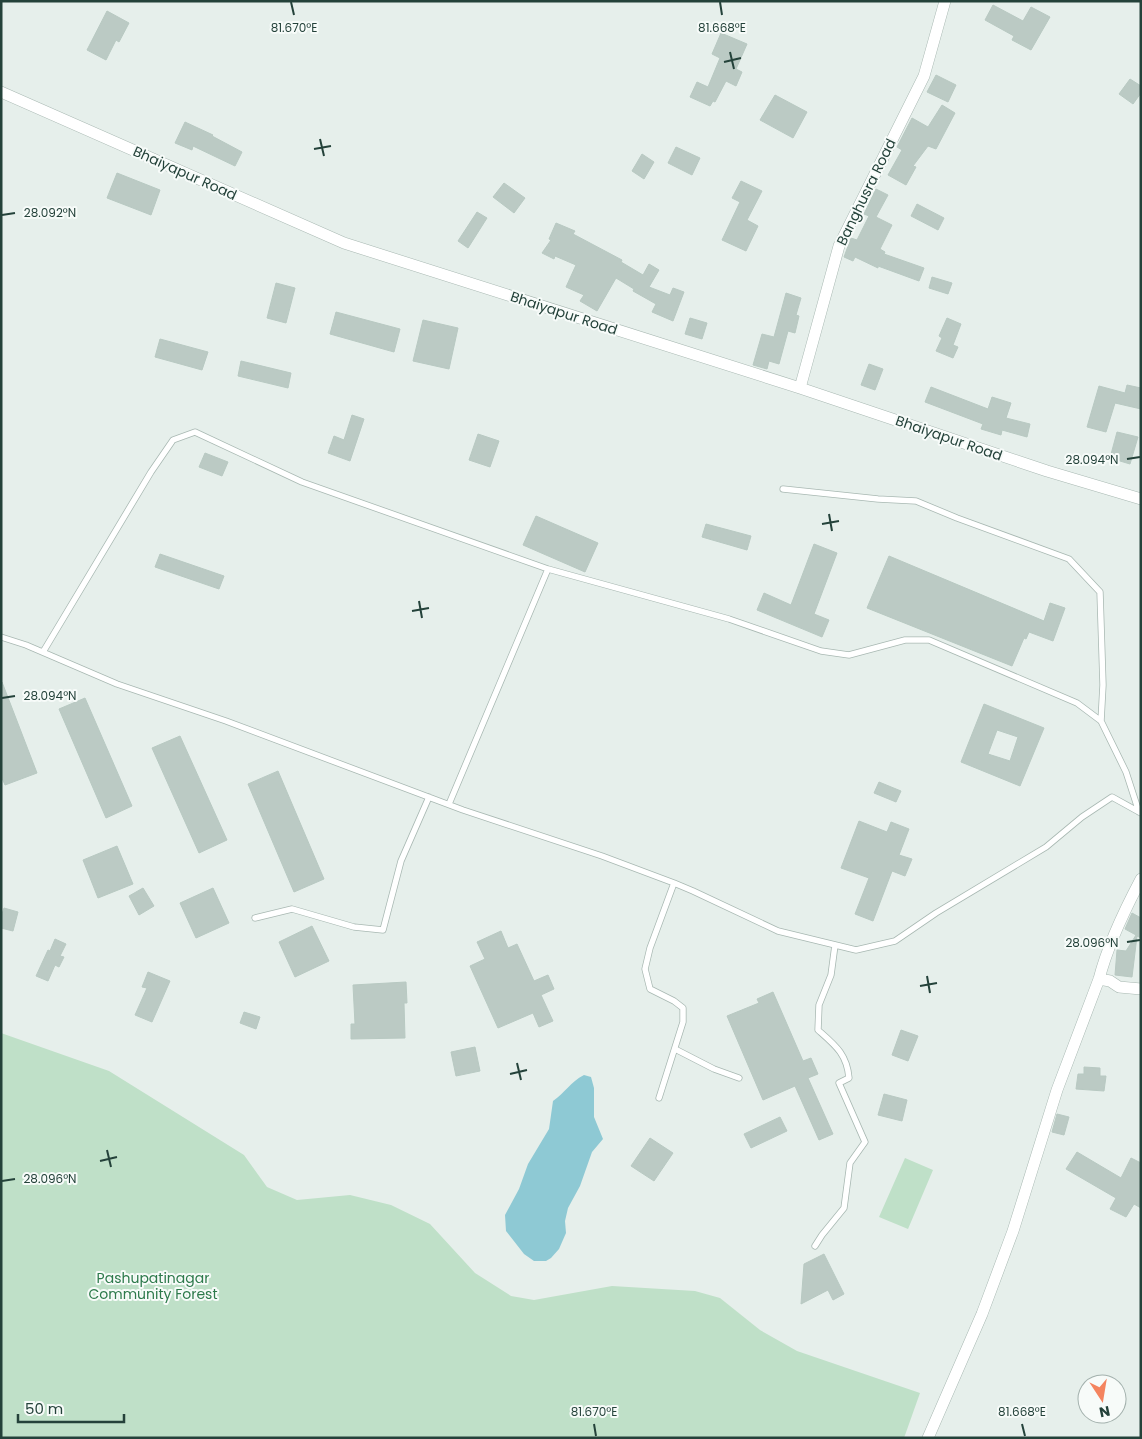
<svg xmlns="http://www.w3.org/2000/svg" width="1142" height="1439" viewBox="0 0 1142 1439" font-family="Poppins,sans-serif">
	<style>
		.green { fill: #bfe0c8 }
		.water { fill: #8ec9d4 }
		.building { fill: #bbcac4; stroke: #b8c9c2; fill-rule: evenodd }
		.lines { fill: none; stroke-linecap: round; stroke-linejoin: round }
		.lane-casing { stroke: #a8b8b2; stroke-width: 7 }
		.street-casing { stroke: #a8b8b2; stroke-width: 12 }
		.lane { stroke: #fff; stroke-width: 5.5 }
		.street { stroke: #fff; stroke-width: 11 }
		.ticks { fill: none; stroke: #24423a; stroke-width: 2 }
		.labels { text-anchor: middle; stroke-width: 4; stroke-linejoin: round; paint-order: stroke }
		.street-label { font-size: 14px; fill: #24423a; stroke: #f7fbf9 }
		.park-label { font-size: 14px; fill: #2d7a4b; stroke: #f7fbf9 }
		.ticks-label { font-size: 12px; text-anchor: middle; fill: #24423a; stroke: #f7fbf9; stroke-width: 4; stroke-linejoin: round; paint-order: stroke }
	</style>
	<rect width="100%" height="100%" fill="#e6efeb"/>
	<path class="green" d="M 1,1033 L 109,1071 L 244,1155 L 267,1187 L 297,1200 L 350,1195 L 391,1205 L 430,1224 L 475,1273 L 511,1296 L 534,1300 L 612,1286 L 695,1291 L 720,1298 L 760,1330 L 797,1351 L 920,1393 L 904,1438 L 1,1438 Z
		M 905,1158 L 933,1170 L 908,1229 L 879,1217 Z"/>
	<path class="water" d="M 584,1075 L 591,1077 L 594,1088 L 594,1117 L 603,1139 L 592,1152 L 580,1186 L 568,1208 L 565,1221 L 566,1233 L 559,1249 L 551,1258 L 546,1261 L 534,1261 L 524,1254 L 506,1231 L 505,1215 L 519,1189 L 528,1164 L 549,1129 L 553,1101 C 565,1093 570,1082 584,1075 Z"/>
	<path class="building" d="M 993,5 L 1023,21 L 1031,7 L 1050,17 L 1031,50 L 1012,40 L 1014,36 L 985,20 Z
		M 107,11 L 129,23 L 119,42 L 116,40 L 106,60 L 87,50 Z
		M 721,33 L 747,44 L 736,69 L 742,72 L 736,86 L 726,81 L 715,102 L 713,101 L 710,106 L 690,97 L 697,82 L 708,87 L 720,58 L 712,54 Z
		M 936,75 L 956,85 L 948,102 L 927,92 Z
		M 1130,79 L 1141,86 L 1141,93 L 1133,104 L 1119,94 Z
		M 775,95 L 807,112 L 793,138 L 760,120 Z
		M 942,105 L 955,113 L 936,149 L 928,146 L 913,166 L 916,167 L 906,185 L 888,175 L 902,150 L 897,147 L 912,118 L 928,127 Z
		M 185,122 L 213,135 L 212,136 L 242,152 L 235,166 L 193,146 L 192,150 L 175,143 Z
		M 676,147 L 700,158 L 692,175 L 668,163 Z
		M 642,154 L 654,162 L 644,179 L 632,171 Z
		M 117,173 L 160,190 L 151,215 L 107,198 Z
		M 741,181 L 762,191 L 747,220 L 758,226 L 746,251 L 722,240 L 740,202 L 732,198 Z
		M 504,183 L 525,198 L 514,213 L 493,197 Z
		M 876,189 L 888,195 L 876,217 L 892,225 L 880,249 L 885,252 L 884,254 L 924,268 L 919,281 L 878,266 L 878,268 L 855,257 L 853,261 L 844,257 L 851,238 L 857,240 L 869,216 L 864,214 Z
		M 917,204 L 944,218 L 938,230 L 911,216 Z
		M 477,212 L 487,218 L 468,248 L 458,241 Z
		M 556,223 L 575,231 L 573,234 L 622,260 L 621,262 L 643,275 L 649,264 L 659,270 L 649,287 L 670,295 L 673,288 L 684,292 L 673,321 L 652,312 L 656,304 L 633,291 L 634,289 L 616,278 L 597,311 L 580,301 L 584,295 L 566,287 L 576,265 L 555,256 L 554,259 L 542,253 L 551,240 L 549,239 Z
		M 932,277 L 952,283 L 948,294 L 929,288 Z
		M 276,283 L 295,288 L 286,323 L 267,318 Z
		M 786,293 L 801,298 L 796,315 L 799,316 L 795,333 L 788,331 L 779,364 L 769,361 L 767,369 L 753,365 L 762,334 L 774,337 Z
		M 336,312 L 400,329 L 394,352 L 330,334 Z
		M 690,318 L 707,323 L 702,339 L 685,334 Z
		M 947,318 L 961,324 L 953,345 L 958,347 L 953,358 L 936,351 L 942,338 L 939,336 Z
		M 423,320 L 458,328 L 449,369 L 413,361 Z
		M 160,339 L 208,352 L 202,370 L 155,357 Z
		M 241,361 L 291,373 L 288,388 L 238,376 Z
		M 869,364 L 883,369 L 875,390 L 861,385 Z
		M 1127,385 L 1141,388 L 1141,409 L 1115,403 L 1106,432 L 1087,427 L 1099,386 L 1125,393 Z
		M 931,387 L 988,409 L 992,397 L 1011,403 L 1006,418 L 1030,424 L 1027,437 L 1002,430 L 1001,435 L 981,429 L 983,424 L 925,402 Z
		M 352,415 L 364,419 L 350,461 L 328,453 L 334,436 L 344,440 Z
		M 1117,432 L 1138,437 L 1130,464 L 1110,458 Z
		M 478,434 L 499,441 L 490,467 L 469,460 Z
		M 205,453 L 228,462 L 222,476 L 199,467 Z
		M 536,516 L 598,543 L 585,572 L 523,545 Z
		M 706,524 L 751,536 L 747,550 L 702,537 Z
		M 814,544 L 837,553 L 814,614 L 829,620 L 822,637 L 757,610 L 764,593 L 791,605 Z
		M 160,554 L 224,576 L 219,589 L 155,567 Z
		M 889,556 L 1044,621 L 1050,603 L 1065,608 L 1053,641 L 1029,632 L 1026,639 L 1024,638 L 1012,666 L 867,608 Z
		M 2,682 L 37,773 L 5,785 L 1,776 Z
		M 85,698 L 132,806 L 106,818 L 59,709 Z
		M 984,704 L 1044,728 L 1020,786 L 961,762 ZM 997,730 L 1018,737 L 1010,761 L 988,754 Z
		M 180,736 L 227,840 L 199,853 L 152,748 Z
		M 278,771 L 324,879 L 294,892 L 248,784 Z
		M 879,782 L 901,791 L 896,802 L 874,793 Z
		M 859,821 L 887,832 L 891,822 L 909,829 L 899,855 L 912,859 L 905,876 L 892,871 L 873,921 L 855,914 L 869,878 L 841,868 Z
		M 117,846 L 133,884 L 98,898 L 83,860 Z
		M 143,888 L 154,906 L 139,915 L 129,896 Z
		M 213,888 L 229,923 L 196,938 L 180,903 Z
		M 4,908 L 18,912 L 13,931 L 1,928 L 1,917 Z
		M 1132,913 L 1141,918 L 1141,938 L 1137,936 L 1132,977 L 1115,975 L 1117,950 L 1126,951 L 1136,935 L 1125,929 Z
		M 312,926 L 329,961 L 295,977 L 279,942 Z
		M 501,931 L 508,948 L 517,944 L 534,981 L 548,975 L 554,989 L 541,995 L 553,1021 L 539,1027 L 533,1013 L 498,1028 L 470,966 L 485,959 L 477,942 Z
		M 55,939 L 66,944 L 60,956 L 64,957 L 59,967 L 55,965 L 48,981 L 36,976 L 48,950 L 50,951 Z
		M 148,972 L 170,981 L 152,1022 L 135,1015 L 147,988 L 142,987 Z
		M 406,982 L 407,1003 L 404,1003 L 405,1038 L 351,1039 L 351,1024 L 355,1024 L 353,985 Z
		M 773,992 L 803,1061 L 811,1058 L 818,1074 L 808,1078 L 833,1134 L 819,1140 L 795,1086 L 763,1100 L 727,1016 L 759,1003 L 757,999 Z
		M 244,1012 L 260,1017 L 256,1029 L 240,1023 Z
		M 901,1030 L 918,1036 L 908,1061 L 892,1055 Z
		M 475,1047 L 480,1071 L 456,1076 L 451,1052 Z
		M 1084,1067 L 1100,1068 L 1100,1076 L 1106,1076 L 1104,1091 L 1076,1089 L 1078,1074 L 1084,1074 Z
		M 884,1094 L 907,1100 L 902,1121 L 878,1115 Z
		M 1057,1114 L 1069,1117 L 1064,1135 L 1052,1132 Z
		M 780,1117 L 787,1131 L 751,1148 L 744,1134 Z
		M 650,1138 L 673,1153 L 654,1181 L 631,1166 Z
		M 1077,1152 L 1121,1178 L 1131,1158 L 1141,1163 L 1141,1208 L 1134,1204 L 1126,1217 L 1110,1209 L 1116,1198 L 1066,1169 Z
		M 824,1254 L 844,1294 L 833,1300 L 828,1290 L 801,1304 L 804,1264 Z"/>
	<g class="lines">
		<g class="lane-casing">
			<path id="lane" d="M 783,489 L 878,499 L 916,501 L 957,518 L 1069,559 L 1100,592 L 1103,685 L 1101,721
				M 548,569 L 729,619 L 821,651 L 849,655 L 905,640 L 929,640 L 1077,703 L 1101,721 L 1126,772 L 1139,812
				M 1,637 L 26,645 L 117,684 L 226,721 L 463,810 L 602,856 L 674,883 L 693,891 L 778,931 L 856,950 L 895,941 L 936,913 L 1046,847 L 1082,817 L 1112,797 L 1141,813
				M 43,652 L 151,472 L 173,440 L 195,432 L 302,482 L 548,569 L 449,804
				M 255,918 L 292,909 L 354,927 L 383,930 L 401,861 L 429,797
				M 675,1049 L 714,1069 L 739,1078
				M 659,1098 L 683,1022 L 683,1008 L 674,1001 L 650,989 L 645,969 L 650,948 L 674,883
				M 815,1246 L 822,1235 L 844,1208 L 850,1163 L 865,1142 L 839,1083 L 849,1078 C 847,1054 835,1045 818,1030 L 819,1005 L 831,975 L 835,945"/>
		</g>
		<g class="street-casing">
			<path id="street" d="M 1,92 L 344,243 L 800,388 L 1047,471 L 1141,499
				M 800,388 L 839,246 L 924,76 L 945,1
				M 1099,979 L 1110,981 L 1119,987 L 1141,989
				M 928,1438 L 982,1314 L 1013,1231 L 1057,1090 L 1099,979 C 1108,944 1124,911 1141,879"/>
		</g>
		<use href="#lane" class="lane"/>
		<use href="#street" class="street"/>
	</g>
	<path class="ticks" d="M 291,2 L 294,15M 720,2 L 722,15M 730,52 L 734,69M 724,62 L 741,58M 320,139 L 324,156M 314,149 L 331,146M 2,215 L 15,213M 1127,459 L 1140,457M 829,514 L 832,531M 822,524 L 839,521M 419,601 L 422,618M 412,611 L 429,608M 2,698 L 15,696M 1127,942 L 1140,940M 927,976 L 930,993M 920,986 L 937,983M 517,1063 L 521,1080M 510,1074 L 527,1070M 107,1150 L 111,1167M 100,1161 L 117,1157M 2,1181 L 15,1179M 594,1424 L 596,1436M 1022,1424 L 1025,1436"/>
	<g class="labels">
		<g class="street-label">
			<text transform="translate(185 173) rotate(24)" y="5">Bhaiyapur Road</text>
			<text transform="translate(866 192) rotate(-64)" y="5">Banghusra Road</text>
			<text transform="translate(564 313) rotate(18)" y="5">Bhaiyapur Road</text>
			<text transform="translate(949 438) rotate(19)" y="5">Bhaiyapur Road</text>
		</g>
		<g class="park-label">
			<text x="153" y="1283">Pashupatinagar<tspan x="153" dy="16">Community Forest</tspan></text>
		</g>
	</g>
	<g class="ticks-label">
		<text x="294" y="32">81.670°E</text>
		<text x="722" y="32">81.668°E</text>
		<text x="50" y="217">28.092°N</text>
		<text x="1092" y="464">28.094°N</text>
		<text x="50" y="700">28.094°N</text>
		<text x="1092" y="947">28.096°N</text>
		<text x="50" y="1183">28.096°N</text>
		<text x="594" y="1416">81.670°E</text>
		<text x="1022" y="1416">81.668°E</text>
	</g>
	<rect width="1142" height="1439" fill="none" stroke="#24423a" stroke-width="5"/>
	<g transform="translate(1102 1399) rotate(168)"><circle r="24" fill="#f7fbf9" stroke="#a3b1ad"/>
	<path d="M0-4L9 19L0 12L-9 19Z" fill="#f4845f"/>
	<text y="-8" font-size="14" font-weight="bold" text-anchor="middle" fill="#24423a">N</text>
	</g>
	<path d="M18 1414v8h106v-8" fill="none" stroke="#24423a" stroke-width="2.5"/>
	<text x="25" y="1414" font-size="15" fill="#24423a" stroke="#f7fbf9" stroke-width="4" paint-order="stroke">50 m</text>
</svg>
